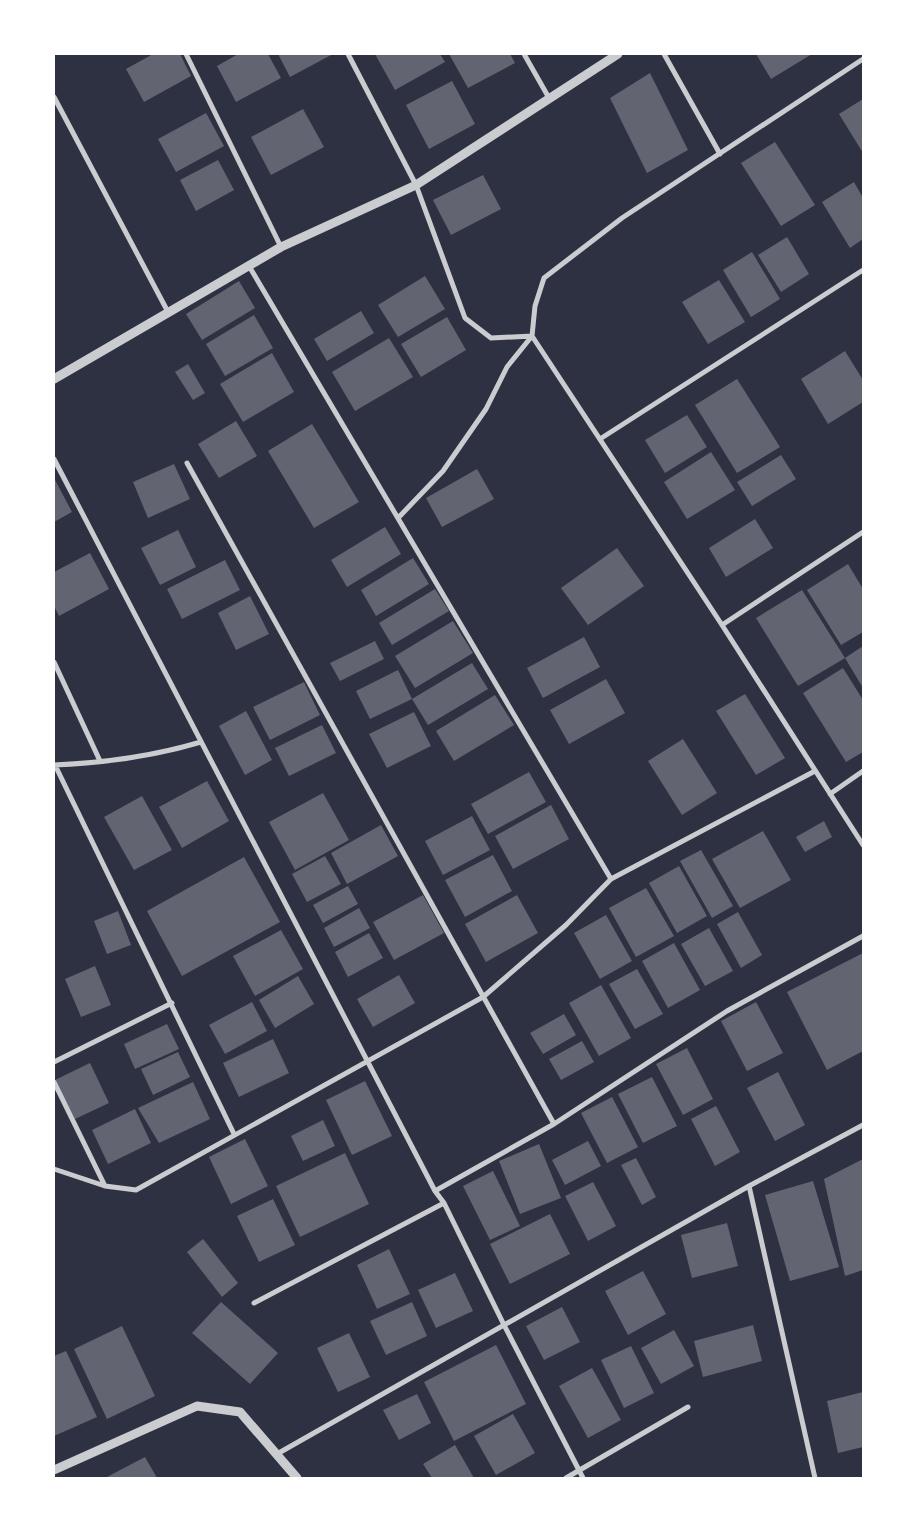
<svg xmlns="http://www.w3.org/2000/svg" width="917" height="1532" viewBox="0 0 917 1532" font-family="Quicksand,sans-serif">
	<style>
		.building { fill: #626471 }
		.lines { fill: none; stroke-linecap: round; stroke-linejoin: round }
		.minor { stroke: #caccd0; stroke-width: 5 }
		.tertiary { stroke: #caccd0; stroke-width: 9 }
	</style>
	<rect width="100%" height="100%" fill="#2d3142"/>
	<path class="building" d="M 153,54 L 180,54 L 191,76 L 144,102 L 126,69 Z
		M 238,54 L 268,54 L 281,78 L 236,102 L 217,66 Z
		M 278,54 L 333,54 L 290,77 Z
		M 375,54 L 440,54 L 445,62 L 395,90 Z
		M 449,54 L 510,54 L 515,63 L 468,88 Z
		M 756,54 L 812,54 L 771,79 Z
		M 650,73 L 688,150 L 647,173 L 610,98 Z
		M 452,81 L 475,124 L 429,149 L 406,105 Z
		M 863,99 L 863,153 L 839,114 Z
		M 303,109 L 324,147 L 271,175 L 251,137 Z
		M 206,113 L 224,146 L 176,172 L 158,139 Z
		M 775,142 L 815,205 L 781,226 L 741,163 Z
		M 218,160 L 234,190 L 196,211 L 180,180 Z
		M 483,175 L 501,209 L 451,235 L 433,200 Z
		M 854,182 L 863,198 L 863,239 L 850,248 L 822,202 Z
		M 787,237 L 809,274 L 781,292 L 758,255 Z
		M 752,252 L 780,299 L 751,317 L 723,270 Z
		M 425,276 L 445,309 L 398,337 L 378,305 Z
		M 719,280 L 745,322 L 708,344 L 682,302 Z
		M 239,281 L 255,308 L 202,340 L 186,314 Z
		M 361,311 L 374,333 L 327,361 L 314,339 Z
		M 254,315 L 273,348 L 225,376 L 206,344 Z
		M 447,317 L 466,350 L 421,377 L 401,344 Z
		M 389,338 L 413,377 L 355,411 L 332,372 Z
		M 845,351 L 863,380 L 863,402 L 828,424 L 801,379 Z
		M 272,353 L 294,392 L 243,422 L 220,384 Z
		M 188,364 L 205,393 L 193,400 L 175,372 Z
		M 737,379 L 780,447 L 737,473 L 695,405 Z
		M 687,415 L 707,447 L 665,473 L 645,440 Z
		M 236,421 L 257,456 L 219,478 L 198,444 Z
		M 312,424 L 359,502 L 314,528 L 268,451 Z
		M 711,452 L 735,490 L 687,519 L 664,482 Z
		M 781,455 L 796,479 L 752,506 L 737,482 Z
		M 174,464 L 190,499 L 148,518 L 133,482 Z
		M 477,469 L 494,499 L 442,527 L 426,498 Z
		M 54,478 L 72,512 L 54,522 Z
		M 755,519 L 773,548 L 726,577 L 709,548 Z
		M 385,527 L 401,554 L 347,587 L 331,560 Z
		M 178,530 L 196,567 L 160,585 L 141,548 Z
		M 617,548 L 644,586 L 588,625 L 561,588 Z
		M 90,553 L 109,589 L 59,616 L 54,606 L 54,572 Z
		M 413,558 L 429,584 L 376,616 L 361,590 Z
		M 225,560 L 240,590 L 182,619 L 167,589 Z
		M 848,564 L 863,589 L 863,632 L 841,645 L 807,590 Z
		M 435,589 L 449,611 L 392,645 L 379,623 Z
		M 802,590 L 845,658 L 798,686 L 756,618 Z
		M 250,596 L 269,634 L 236,650 L 218,613 Z
		M 453,621 L 473,653 L 415,688 L 395,656 Z
		M 584,637 L 600,667 L 543,698 L 527,668 Z
		M 375,641 L 384,659 L 340,681 L 330,663 Z
		M 863,646 L 863,688 L 845,658 Z
		M 472,663 L 488,689 L 428,725 L 412,699 Z
		M 843,668 L 863,700 L 863,752 L 846,762 L 803,693 Z
		M 398,670 L 412,699 L 370,719 L 356,691 Z
		M 606,679 L 625,713 L 569,744 L 550,710 Z
		M 304,682 L 320,715 L 270,740 L 253,707 Z
		M 745,694 L 785,758 L 756,775 L 716,711 Z
		M 495,695 L 514,725 L 454,761 L 436,731 Z
		M 246,711 L 272,760 L 245,775 L 219,726 Z
		M 414,712 L 431,746 L 387,768 L 369,734 Z
		M 322,725 L 336,753 L 289,776 L 275,748 Z
		M 683,739 L 717,793 L 682,815 L 648,761 Z
		M 529,772 L 546,802 L 488,834 L 471,804 Z
		M 207,781 L 229,821 L 182,848 L 159,807 Z
		M 323,793 L 349,840 L 295,870 L 269,822 Z
		M 142,796 L 172,850 L 134,870 L 104,817 Z
		M 551,805 L 569,839 L 513,869 L 495,836 Z
		M 472,816 L 490,850 L 443,875 L 425,841 Z
		M 824,821 L 832,837 L 805,852 L 796,837 Z
		M 381,825 L 398,856 L 347,884 L 331,853 Z
		M 763,831 L 791,880 L 740,908 L 712,859 Z
		M 701,850 L 733,906 L 712,918 L 680,861 Z
		M 493,855 L 512,891 L 465,917 L 445,880 Z
		M 325,856 L 341,884 L 307,902 L 292,874 Z
		M 244,857 L 280,922 L 182,976 L 147,911 Z
		M 679,866 L 707,916 L 677,933 L 649,883 Z
		M 348,886 L 358,904 L 323,923 L 313,905 Z
		M 646,888 L 674,936 L 636,957 L 609,908 Z
		M 423,895 L 444,933 L 394,960 L 373,922 Z
		M 517,895 L 538,933 L 486,962 L 465,924 Z
		M 359,908 L 370,928 L 334,947 L 324,928 Z
		M 118,911 L 131,945 L 107,954 L 94,921 Z
		M 738,912 L 762,955 L 741,968 L 717,924 Z
		M 606,915 L 632,961 L 600,979 L 574,933 Z
		M 709,928 L 733,971 L 705,986 L 681,944 Z
		M 281,930 L 303,969 L 255,996 L 233,956 Z
		M 369,933 L 383,958 L 348,977 L 335,952 Z
		M 674,943 L 700,990 L 668,1008 L 642,961 Z
		M 863,953 L 863,1051 L 827,1070 L 787,992 Z
		M 95,966 L 111,1005 L 81,1017 L 65,979 Z
		M 637,969 L 663,1014 L 635,1029 L 609,984 Z
		M 399,975 L 415,1003 L 373,1027 L 357,999 Z
		M 298,976 L 314,1004 L 275,1028 L 259,1000 Z
		M 601,985 L 631,1038 L 599,1056 L 569,1003 Z
		M 252,1002 L 267,1031 L 225,1054 L 209,1025 Z
		M 756,1002 L 783,1053 L 747,1071 L 721,1021 Z
		M 564,1014 L 576,1035 L 543,1054 L 530,1033 Z
		M 167,1024 L 179,1049 L 135,1069 L 124,1044 Z
		M 273,1039 L 289,1073 L 239,1097 L 223,1063 Z
		M 582,1041 L 594,1062 L 561,1080 L 549,1059 Z
		M 687,1048 L 713,1099 L 683,1115 L 656,1064 Z
		M 178,1052 L 190,1077 L 153,1095 L 141,1069 Z
		M 90,1063 L 109,1103 L 75,1119 L 55,1080 Z
		M 778,1072 L 805,1125 L 775,1141 L 747,1088 Z
		M 652,1077 L 677,1126 L 643,1143 L 618,1094 Z
		M 365,1081 L 392,1136 L 352,1155 L 326,1100 Z
		M 193,1082 L 210,1119 L 159,1143 L 138,1108 Z
		M 612,1097 L 638,1147 L 607,1163 L 581,1113 Z
		M 716,1106 L 740,1152 L 715,1166 L 691,1119 Z
		M 135,1109 L 151,1143 L 108,1164 L 92,1130 Z
		M 323,1120 L 335,1146 L 303,1161 L 291,1136 Z
		M 245,1139 L 268,1186 L 231,1204 L 209,1157 Z
		M 588,1141 L 601,1166 L 565,1185 L 552,1160 Z
		M 539,1144 L 561,1198 L 520,1214 L 499,1161 Z
		M 345,1153 L 369,1204 L 300,1237 L 276,1186 Z
		M 636,1158 L 656,1197 L 642,1205 L 621,1165 Z
		M 863,1159 L 863,1270 L 845,1276 L 824,1179 Z
		M 493,1171 L 520,1226 L 490,1240 L 463,1186 Z
		M 813,1181 L 839,1267 L 790,1281 L 765,1195 Z
		M 593,1182 L 616,1226 L 588,1241 L 565,1196 Z
		M 273,1199 L 295,1245 L 259,1262 L 237,1216 Z
		M 550,1214 L 570,1254 L 510,1284 L 490,1244 Z
		M 727,1223 L 738,1266 L 692,1278 L 681,1235 Z
		M 203,1239 L 238,1283 L 222,1297 L 187,1252 Z
		M 389,1249 L 410,1294 L 377,1309 L 357,1265 Z
		M 643,1271 L 666,1314 L 628,1335 L 605,1291 Z
		M 455,1273 L 473,1311 L 436,1328 L 418,1290 Z
		M 221,1302 L 278,1353 L 250,1384 L 192,1333 Z
		M 412,1302 L 427,1336 L 386,1355 L 370,1321 Z
		M 562,1307 L 580,1342 L 544,1360 L 526,1326 Z
		M 753,1325 L 762,1361 L 703,1377 L 694,1341 Z
		M 122,1326 L 155,1396 L 107,1419 L 74,1349 Z
		M 674,1330 L 694,1366 L 661,1384 L 641,1348 Z
		M 349,1333 L 370,1377 L 338,1392 L 317,1348 Z
		M 496,1345 L 526,1404 L 454,1441 L 424,1382 Z
		M 631,1346 L 654,1393 L 624,1408 L 601,1360 Z
		M 66,1351 L 97,1417 L 54,1436 L 54,1356 Z
		M 592,1368 L 621,1420 L 588,1438 L 559,1386 Z
		M 863,1392 L 863,1447 L 838,1453 L 827,1401 Z
		M 417,1394 L 431,1423 L 399,1440 L 383,1410 Z
		M 513,1414 L 535,1453 L 496,1475 L 474,1436 Z
		M 455,1445 L 474,1478 L 432,1478 L 423,1464 Z
		M 145,1457 L 157,1478 L 105,1478 Z"/>
	<g class="lines">
		<path class="minor" d="M 186,54 L 281,247
			M 348,54 L 416,185 L 465,318 L 491,338 L 532,336 L 722,625 L 863,845
			M 524,54 L 549,98
			M 664,54 L 720,154
			M 54,97 L 168,312
			M 249,266 L 611,879
			M 600,439 L 863,270
			M 54,459 L 435,1191 L 444,1203 L 504,1325 L 583,1478
			M 187,463 L 554,1124
			M 399,517 L 443,471 L 486,409 L 507,367 L 532,336 L 535,306 L 544,278 L 622,218 L 863,59
			M 722,625 L 863,532
			M 54,662 L 100,761
			M 54,765 C 103,763 154,756 201,742
			M 55,765 L 234,1134
			M 830,794 L 863,771
			M 54,1062 L 172,1003
			M 54,1082 L 105,1186
			M 54,1169 L 105,1186 L 136,1190 L 483,997 L 566,925 L 611,879 L 815,771
			M 749,1186 L 815,1478
			M 435,1191 L 554,1124 L 727,1011 L 863,936
			M 254,1303 L 444,1203
			M 277,1454 L 749,1186 L 863,1125
			M 566,1478 L 688,1407"/>
		<path class="tertiary" d="M 54,379 L 281,247 L 416,185 L 618,54
			M 54,1470 L 197,1406 L 240,1412 L 297,1478"/>
	</g>
	<rect width="917" height="1532" fill="none" stroke="#ffffff" stroke-width="110"/>
</svg>
